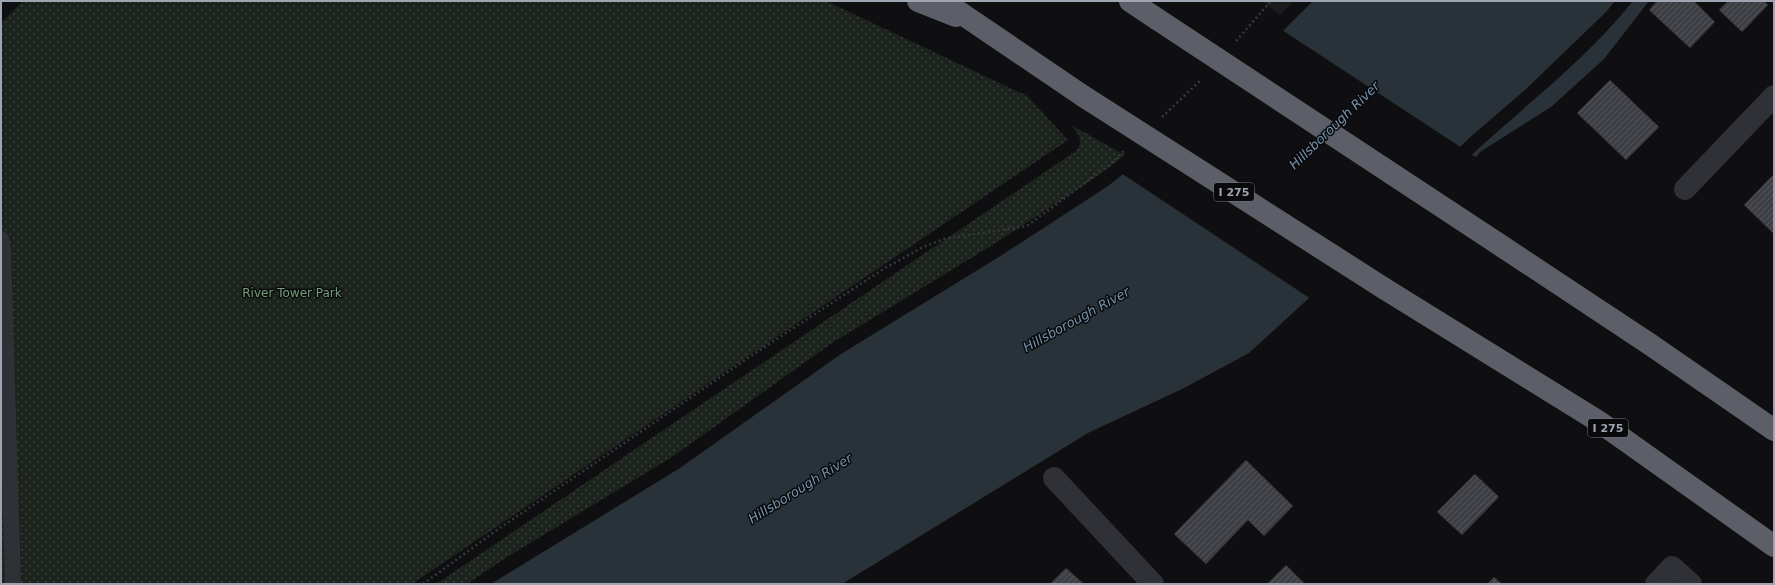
<svg xmlns="http://www.w3.org/2000/svg" width="1775" height="585" viewBox="0 0 1775 585" font-family="'DejaVu Sans',sans-serif">
	<style>
		.built { fill: #1b1b1e }
		.park { fill: url(#park-dots) }
		.water { fill: #293239 }
		.pier { fill: #0f0f11 }
		.building { fill: url(#building-hatch); stroke: #29292d }
		.lines { fill: none; stroke-linecap: round; stroke-linejoin: round }
		.path { stroke: #36383d; stroke-width: 2.5; stroke-dasharray: 2 3; stroke-linecap: butt }
		.service { stroke: #303136; stroke-width: 16 }
		.minor { stroke: #303136; stroke-width: 22 }
		.motorway { stroke: #5c5f67; stroke-width: 22 }
		.motorway-bridge { stroke: #5c5f67; stroke-width: 22 }
		.labels { text-anchor: middle; stroke-width: 3; stroke-linejoin: round; paint-order: stroke }
		.shield { fill: #0a0a0c; stroke: #737680; stroke-width: 1 }
		.shield-label { font-size: 11px; font-weight: bold; fill: #a0a5b2 }
		.park-label { font-size: 12px; fill: #769e79; stroke: #0a0a0c }
		.water-label { font-size: 13px; font-style: italic; fill: #7593af; stroke: #0a0a0c }
	</style>
	<defs>
		<pattern id="park-dots" width="8" height="8" patternUnits="userSpaceOnUse"><rect width="8" height="8" fill="#1c231d"/><path d="M2 2h.1M6 6h.1" fill="none" stroke="#3a403b" stroke-width="1.8" stroke-linecap="round"/></pattern>
		<pattern id="building-hatch" width="6" height="6" patternUnits="userSpaceOnUse"><rect width="6" height="6" fill="#3e3f44"/><path d="M-1 1l2-2M0 6l6-6M5 7l2-2" fill="none" stroke="#57585d"/></pattern>
	</defs>
	<rect width="100%" height="100%" fill="#0f0f11"/>
	<path class="built" d="M 1261,1 L 1294,1 L 1280,15 Z"/>
	<path class="park" d="M 23,1 L 826,1 L 1027,96 L 1068,140 L 412,584 L 1,584 L 1,23 Z
		M 1071,125 L 1125,155 L 1099,175 L 994,244 L 832,343 L 672,457 L 507,557 L 467,584 L 436,584 L 1076,151 C 1084,141 1079,134 1071,125 Z"/>
	<path class="water" d="M 1313,1 L 1615,1 L 1606,12 L 1525,90 L 1468,139 L 1308,299 L 1249,353 L 1184,388 L 1088,433 L 842,584 L 491,584 L 680,468 L 841,354 L 1002,255 L 1108,186 L 1198,115 Z
		M 1633,1 L 1649,1 L 1604,59 L 1551,107 L 1480,152 L 1449,194 L 1439,187 C 1452,175 1465,161 1478,149 C 1531,101 1588,57 1633,1 Z"/>
	<path class="pier" d="M 1282,30 L 1462,148 L 1311,299 L 1121,173 L 1197,114 Z
		M 1470,154 L 1478,158 L 1450,195 L 1448,196 L 1438,189 L 1438,186 Z"/>
	<path class="building" d="M 1657,1 L 1694,1 L 1715,22 L 1690,48 L 1649,10 Z
		M 1728,1 L 1764,1 L 1768,5 L 1742,32 L 1719,10 Z
		M 1610,80 L 1659,127 L 1626,160 L 1577,113 Z
		M 1773,175 L 1774,176 L 1774,234 L 1744,205 Z
		M 1246,460 L 1293,506 L 1264,536 L 1248,520 L 1206,564 L 1174,534 Z
		M 1475,474 L 1499,497 L 1462,535 L 1437,512 Z
		M 1286,565 L 1305,584 L 1267,584 Z
		M 1066,568 L 1084,584 L 1050,584 Z
		M 1494,577 L 1502,584 L 1487,584 Z"/>
	<g class="lines">
		<path class="path" d="M 1236,41 L 1271,1
			M 1162,117 L 1202,79
			M 423,584 L 497,530 L 655,422 L 751,356 L 885,268 L 923,247 L 944,239 L 1027,226 L 1109,165 L 1124,151"/>
		<path class="service" d="M 1,239 L 3,250 L 13,584"/>
		<path class="minor" d="M 1685,189 L 1774,96
			M 1054,478 L 1153,584
			M 1656,584 L 1672,567 L 1691,584"/>
		<path class="motorway" d="M 918,1 L 956,16
			M 943,1 L 1083,96
			M 1130,1 L 1157,19
			M 1503,247 L 1651,345 L 1774,430
			M 1385,289 L 1598,421 L 1774,546"/>
		<path class="motorway-bridge" d="M 1157,19 L 1503,247
			M 1083,96 L 1385,289"/>
	</g>
	<g class="labels">
		<g class="shield">
			<rect x="1214" y="183" width="40" height="18" rx="3"/>
			<rect x="1588" y="419" width="40" height="18" rx="3"/>
		</g>
		<g class="shield-label">
			<text x="1234" y="196">I 275</text>
			<text x="1608" y="432">I 275</text>
		</g>
		<g class="park-label">
			<text x="292" y="297">River Tower Park</text>
		</g>
		<g class="water-label">
			<text transform="translate(1334 125) rotate(-44)" y="5">Hillsborough River</text>
			<text transform="translate(1076 319) rotate(-29)" y="5">Hillsborough River</text>
			<text transform="translate(800 488) rotate(-32)" y="5">Hillsborough River</text>
		</g>
	</g>
	<rect width="1775" height="585" fill="none" stroke="#a0a5b2" stroke-width="4"/>
</svg>
